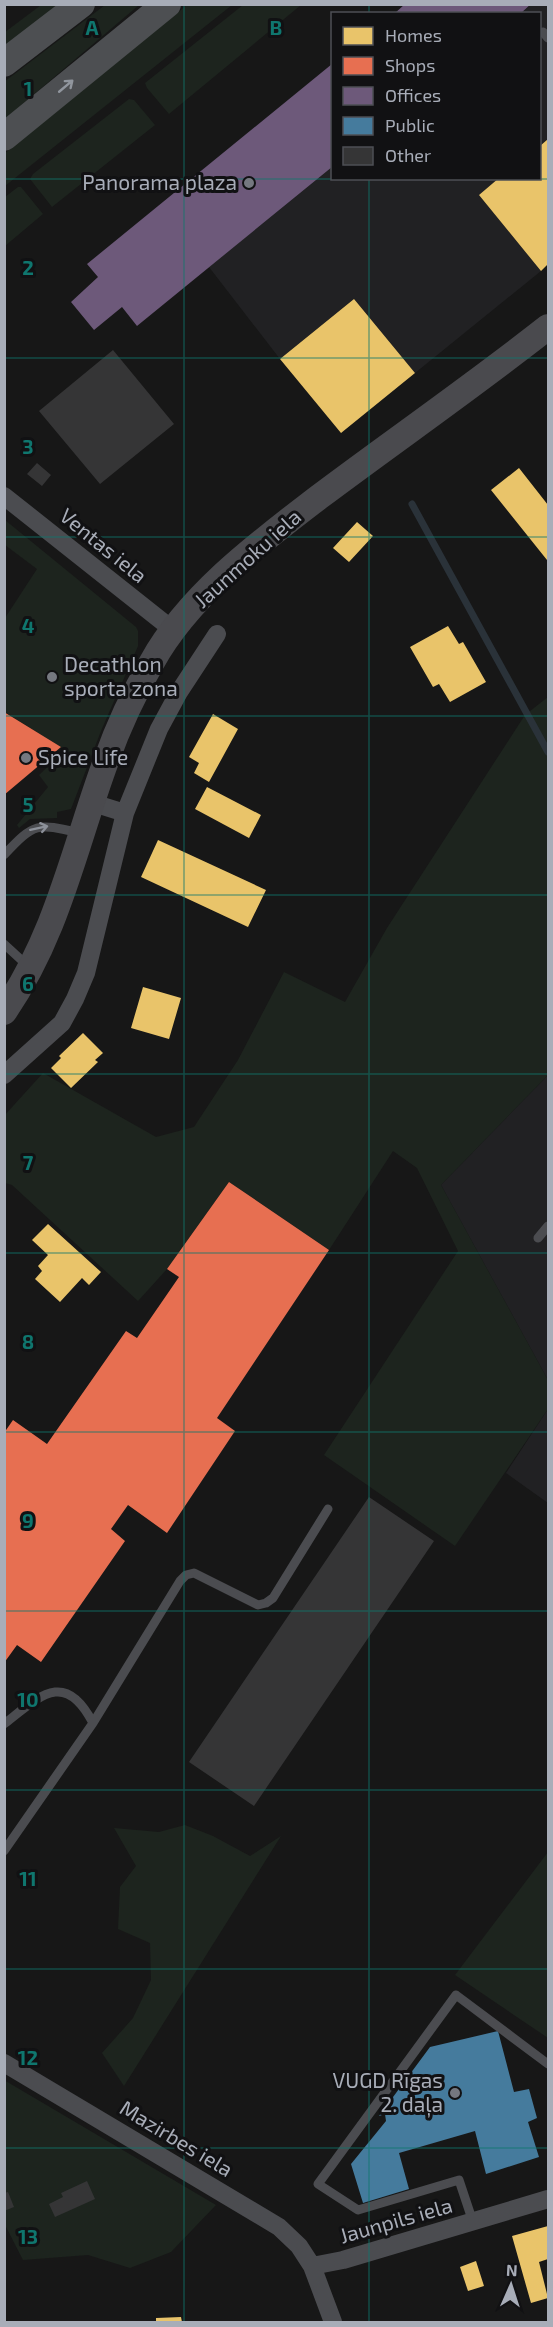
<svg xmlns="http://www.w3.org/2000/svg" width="553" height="2327" viewBox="0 0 553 2327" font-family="'Exo 2',sans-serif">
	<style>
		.built { fill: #212123 }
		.green { fill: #1d241e }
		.homes { fill: #e9c46a }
		.shops { fill: #e76f51 }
		.offices { fill: #6d597a }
		.public { fill: #457b9d }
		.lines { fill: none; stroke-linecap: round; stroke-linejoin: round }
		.stream { stroke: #2a3239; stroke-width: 7 }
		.building { fill: #353536 }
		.lane { stroke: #4b4c50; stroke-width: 9 }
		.street { stroke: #4b4c50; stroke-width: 18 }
		.secondary { stroke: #4a4a4e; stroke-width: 26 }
		.primary { stroke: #4d4f52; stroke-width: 28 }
		.oneway { stroke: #91969e }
		.oneway2 { stroke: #8c9099 }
		.grid { fill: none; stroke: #0f766e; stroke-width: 1.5; stroke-opacity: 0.55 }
		.poi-dot { fill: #757880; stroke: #111113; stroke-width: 2 }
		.labels { text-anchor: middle; stroke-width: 6; stroke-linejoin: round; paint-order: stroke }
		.poi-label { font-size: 21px; fill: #a8adb8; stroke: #111113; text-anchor: end }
		.street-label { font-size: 21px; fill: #a8adb8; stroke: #111113 }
		.grid-label { font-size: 20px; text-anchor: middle; font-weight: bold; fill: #0f766e; stroke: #111113; stroke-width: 6; stroke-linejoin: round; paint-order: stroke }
	</style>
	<rect width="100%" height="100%" fill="#171717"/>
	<path class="built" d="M 531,5 L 548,5 L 548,139 L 540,146 L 540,14 L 520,14 Z
		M 332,167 L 332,178 L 499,179 L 479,195 L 541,271 L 415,373 L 354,299 L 280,359 L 209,267 Z
		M 548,1075 L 548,1380 L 441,1185 Z
		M 548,1409 L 548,1503 L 506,1473 Z"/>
	<path class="green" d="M 41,5 L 59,5 L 5,46 L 5,32 Z
		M 105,5 L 139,5 L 5,119 L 4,82 Z
		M 187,5 L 232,5 L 5,186 L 4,154 Z
		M 243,5 L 301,5 L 169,114 L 147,88 L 145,83 Z
		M 129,99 L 134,100 L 155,125 L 52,207 L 30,179 L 33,174 Z
		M 18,187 L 21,187 L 43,214 L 5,246 L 5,197 Z
		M 5,520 L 136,627 L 138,631 L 138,646 L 101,731 L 71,809 L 57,812 L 57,818 L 30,819 L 19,828 L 17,825 L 48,787 L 39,775 L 65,750 L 5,712 L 5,618 L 37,569 L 5,545 Z
		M 548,697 L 548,1075 L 441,1185 L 548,1380 L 548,1409 L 455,1546 L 324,1455 L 458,1251 L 417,1168 L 393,1151 L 329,1250 L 229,1182 L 167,1269 L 138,1301 L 12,1185 L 5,1183 L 4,1116 L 43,1073 L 156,1137 L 194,1127 L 238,1060 L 284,972 L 345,1002 L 387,928 L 525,715 Z
		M 185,1825 L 213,1836 L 250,1856 L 281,1836 L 124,2086 L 102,2053 L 133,2018 L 151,1980 L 150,1943 L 118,1929 L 120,1887 L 136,1866 L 114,1828 L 159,1832 Z
		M 548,1852 L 548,2038 L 455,1975 Z
		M 4,2080 L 216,2205 L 171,2252 L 130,2268 L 88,2255 L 23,2260 L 5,2225 Z"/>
	<path class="homes" d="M 548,139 L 548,264 L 541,271 L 479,195 L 499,178 L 540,178 L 540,146 Z
		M 354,299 L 415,373 L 341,433 L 280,359 Z
		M 519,468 L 548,505 L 547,560 L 491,490 Z
		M 357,522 L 373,536 L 349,562 L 333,548 Z
		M 448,626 L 459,644 L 463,642 L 486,682 L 450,702 L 439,684 L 433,687 L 410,647 Z
		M 213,714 L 238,729 L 209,782 L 194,773 L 199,763 L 189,757 Z
		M 207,787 L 261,815 L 249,838 L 195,809 Z
		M 158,840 L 266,890 L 248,927 L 141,877 Z
		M 143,987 L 181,998 L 169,1039 L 131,1028 Z
		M 83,1033 L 103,1053 L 95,1060 L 98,1062 L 71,1088 L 51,1068 L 61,1058 L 59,1056 Z
		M 48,1224 L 101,1272 L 89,1285 L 82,1278 L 60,1302 L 35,1279 L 42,1271 L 38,1266 L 48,1255 L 32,1240 Z
		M 548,2226 L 548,2259 L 539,2262 L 548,2298 L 531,2303 L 512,2236 Z
		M 476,2261 L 484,2286 L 468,2291 L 460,2267 Z
		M 181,2317 L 182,2322 L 156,2322 L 156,2318 Z"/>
	<path class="shops" d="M 4,712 L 61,747 L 4,795 Z
		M 229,1182 L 329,1250 L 217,1418 L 235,1431 L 167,1533 L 128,1505 L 111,1529 L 125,1541 L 41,1662 L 17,1645 L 4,1663 L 4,1433 L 13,1420 L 47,1444 L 126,1331 L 137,1338 L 179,1277 L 167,1269 Z"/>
	<path class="offices" d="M 405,4 L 531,4 L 520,14 L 394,14 Z
		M 332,64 L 332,167 L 137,326 L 122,307 L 94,330 L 71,302 L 98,277 L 87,264 Z"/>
	<path class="public" d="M 498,2031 L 514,2092 L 529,2089 L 537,2118 L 528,2122 L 539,2157 L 486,2174 L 475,2131 L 399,2153 L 409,2189 L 363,2203 L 351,2164 L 386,2121 L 385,2114 L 379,2116 L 430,2047 Z"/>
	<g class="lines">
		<path class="stream" d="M 412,504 L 548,752"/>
	</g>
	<path class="building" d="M 113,350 L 174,424 L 100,484 L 39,411 Z
		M 37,463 L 51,475 L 42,486 L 27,474 Z
		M 369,1497 L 434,1541 L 254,1806 L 189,1762 Z
		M 87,2181 L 95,2199 L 55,2217 L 49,2204 L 63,2197 L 61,2193 Z
		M 8,2192 L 14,2207 L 4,2211 L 4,2193 Z"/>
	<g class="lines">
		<path class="lane" d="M 543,32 L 548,38
			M 4,855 C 35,822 37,823 80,833
			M 4,944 L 29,967
			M 538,1238 L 548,1226
			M 93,1723 L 180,1581 L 186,1575 L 194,1573 L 258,1605 L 266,1603 L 273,1598 L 328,1509
			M 4,1724 C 40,1696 65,1669 93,1723 L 4,1851
			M 473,2222 L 459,2180 L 358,2210 L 318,2184 L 456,1995 L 548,2064"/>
		<path class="street" d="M 4,496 L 173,630
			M 93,803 L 125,813
			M 4,1075 L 62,1023 L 75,999 L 86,973 L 125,813 L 159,729 L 179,692 L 217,634
			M 4,2063 L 279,2227 L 299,2246 L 312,2266
			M 333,2322 L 312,2266 L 343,2260 L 548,2199"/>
		<path class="secondary" d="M 4,1012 C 58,933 74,848 106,761 C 118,727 134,693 152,662 C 189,595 259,543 319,497 C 395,440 473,386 548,327"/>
		<path class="primary" d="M 4,63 L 81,4
			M 4,137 L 167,4"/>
	</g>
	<defs><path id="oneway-shaft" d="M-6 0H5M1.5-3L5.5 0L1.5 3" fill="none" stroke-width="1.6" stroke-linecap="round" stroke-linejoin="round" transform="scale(1.5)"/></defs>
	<use class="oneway" href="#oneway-shaft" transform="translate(66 86) rotate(-40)"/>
	<use class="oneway2" href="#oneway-shaft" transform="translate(39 828) rotate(-12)"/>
	<path class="grid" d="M 184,4 L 184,2322M 369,4 L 369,14M 369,178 L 369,2322M 4,179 L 548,179M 4,358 L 548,358M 4,537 L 548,537M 4,716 L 548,716M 4,895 L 548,895M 4,1074 L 548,1074M 4,1253 L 548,1253M 4,1432 L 548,1432M 4,1611 L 548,1611M 4,1790 L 548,1790M 4,1969 L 548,1969M 4,2148 L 548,2148"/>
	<g class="poi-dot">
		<circle cx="249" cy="183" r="6"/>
		<circle cx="52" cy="677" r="6"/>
		<circle cx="26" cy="758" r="6"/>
		<circle cx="455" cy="2093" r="6"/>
	</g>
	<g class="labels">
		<g class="poi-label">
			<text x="237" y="190">Panorama plaza</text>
			<text x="64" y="672" text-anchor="start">Decathlon<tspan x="64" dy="24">sporta zona</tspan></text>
			<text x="38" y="765" text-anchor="start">Spice Life</text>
			<text x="443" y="2088">VUGD Rīgas<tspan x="443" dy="24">2. daļa</tspan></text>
		</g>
		<g class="street-label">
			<text transform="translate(103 546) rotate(39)" y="7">Ventas iela</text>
			<text transform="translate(248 559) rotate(-42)" y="7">Jaunmoku iela</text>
			<text transform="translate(176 2139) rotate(31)" y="7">Mazirbes iela</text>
			<text transform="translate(396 2221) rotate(-16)" y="7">Jaunpils iela</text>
		</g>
	</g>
	<g class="grid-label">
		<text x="92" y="35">A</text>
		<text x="276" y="35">B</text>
		<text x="28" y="96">1</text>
		<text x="28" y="275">2</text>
		<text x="28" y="454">3</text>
		<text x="28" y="633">4</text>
		<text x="28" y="812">5</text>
		<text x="28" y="991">6</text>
		<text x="28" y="1170">7</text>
		<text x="28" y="1349">8</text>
		<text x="28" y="1528">9</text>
		<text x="28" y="1707">10</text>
		<text x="28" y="1886">11</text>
		<text x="28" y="2065">12</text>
		<text x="28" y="2244">13</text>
	</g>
	<rect width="553" height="2327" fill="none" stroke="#a8adb8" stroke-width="12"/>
	<rect x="331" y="12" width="210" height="168" fill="#111113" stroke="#4d4f55" stroke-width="1.5"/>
	<rect x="343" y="27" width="30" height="18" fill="#e9c46a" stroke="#4d4f55" stroke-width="1.5"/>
	<text x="385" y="42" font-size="18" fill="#a8adb8">Homes</text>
	<rect x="343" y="57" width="30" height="18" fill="#e76f51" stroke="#4d4f55" stroke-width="1.5"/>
	<text x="385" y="72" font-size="18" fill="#a8adb8">Shops</text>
	<rect x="343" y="87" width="30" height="18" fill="#6d597a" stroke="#4d4f55" stroke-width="1.5"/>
	<text x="385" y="102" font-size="18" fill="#a8adb8">Offices</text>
	<rect x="343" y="117" width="30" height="18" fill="#457b9d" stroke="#4d4f55" stroke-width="1.5"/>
	<text x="385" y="132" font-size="18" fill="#a8adb8">Public</text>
	<rect x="343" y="147" width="30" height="18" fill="#353536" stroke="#4d4f55" stroke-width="1.5"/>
	<text x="385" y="162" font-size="18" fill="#a8adb8">Other</text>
	<g transform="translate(511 2285) rotate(3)" stroke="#111113" stroke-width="4.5" paint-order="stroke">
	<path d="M0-4.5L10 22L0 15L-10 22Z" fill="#a8adb8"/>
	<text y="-9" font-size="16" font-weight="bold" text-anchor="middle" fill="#a8adb8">N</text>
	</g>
</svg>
